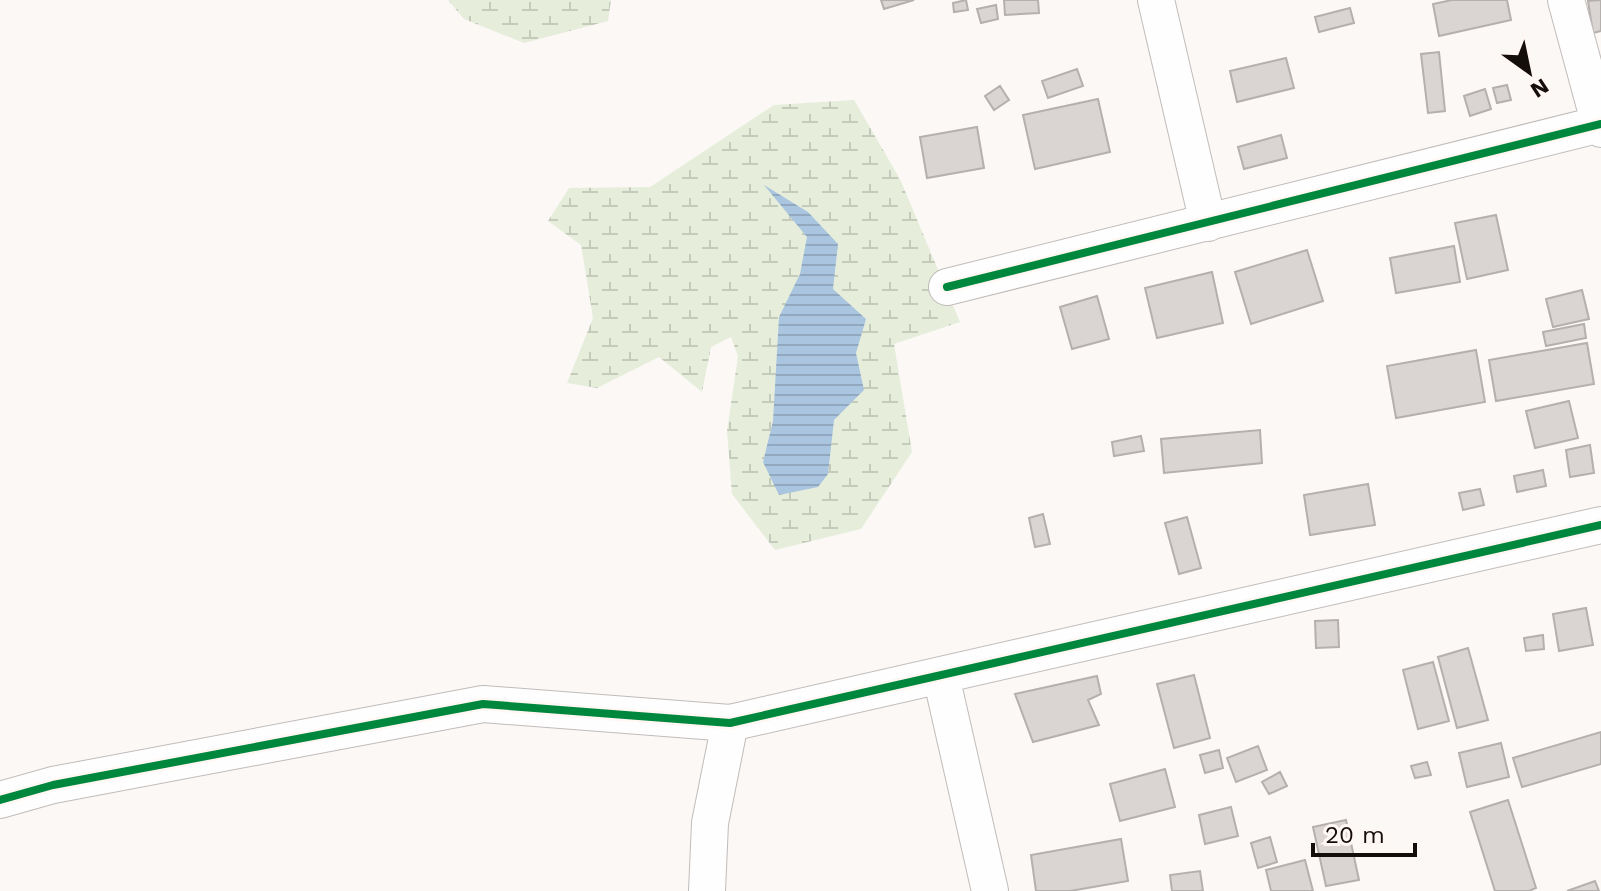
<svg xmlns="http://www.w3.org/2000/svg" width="1601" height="891" viewBox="0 0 1601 891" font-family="'Work Sans',sans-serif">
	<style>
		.wetland { fill: url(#wetland-marsh) }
		.water { fill: url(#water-rules) }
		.building { fill: #dad5d3; stroke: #b5afae; stroke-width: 2 }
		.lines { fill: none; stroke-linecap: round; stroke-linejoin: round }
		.minor-casing { stroke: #c1bcba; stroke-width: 38 }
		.minor { stroke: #fefefe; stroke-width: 36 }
		.cycleway-casing { stroke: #fef7f3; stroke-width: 13 }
		.cycleway { stroke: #00873e; stroke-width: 8 }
	</style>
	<defs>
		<pattern id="wetland-marsh" width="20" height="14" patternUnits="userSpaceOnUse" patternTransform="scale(2)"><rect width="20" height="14" fill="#e6eedb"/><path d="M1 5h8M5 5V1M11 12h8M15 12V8" fill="none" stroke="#c4cbbb"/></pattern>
		<pattern id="water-rules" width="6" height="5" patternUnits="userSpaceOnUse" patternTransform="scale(2)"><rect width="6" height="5" fill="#aac5e0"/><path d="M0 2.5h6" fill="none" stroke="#91a8bf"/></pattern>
	</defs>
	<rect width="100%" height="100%" fill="#fbf8f6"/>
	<path class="wetland" d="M 448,0 L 611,0 L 608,21 L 524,43 L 464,19 Z
		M 854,100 L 900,179 L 960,322 L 894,344 L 912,452 L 861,529 L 775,550 L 732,494 L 727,431 L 738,356 L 731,337 L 711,347 L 702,392 L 659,357 L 597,388 L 567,383 L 593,318 L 581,245 L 548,221 L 569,188 L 650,187 L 774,105 Z"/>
	<path class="water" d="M 764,185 L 808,212 L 838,244 L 833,289 L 866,319 L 856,353 L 864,390 L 834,420 L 828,474 L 818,487 L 779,495 L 763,462 L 773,421 L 779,317 L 800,274 L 807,237 Z"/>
	<path class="building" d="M 881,0 L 914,0 L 884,9 Z
		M 966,0 L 968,10 L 954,12 L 953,3 Z
		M 1004,0 L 1038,0 L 1039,13 L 1005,15 Z
		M 1452,0 L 1507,0 L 1511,20 L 1439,36 L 1433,4 Z
		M 1601,0 L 1601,31 L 1593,33 L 1588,1 Z
		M 996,5 L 998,19 L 981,23 L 977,9 Z
		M 1350,8 L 1354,23 L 1319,32 L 1315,17 Z
		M 1439,52 L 1445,111 L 1428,113 L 1421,54 Z
		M 1286,58 L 1294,88 L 1237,102 L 1230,71 Z
		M 1077,69 L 1083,86 L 1048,98 L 1042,81 Z
		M 1507,85 L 1511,100 L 1497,103 L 1493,88 Z
		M 1000,86 L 1009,100 L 994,110 L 985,96 Z
		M 1485,89 L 1491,109 L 1470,116 L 1464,96 Z
		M 1098,99 L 1110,152 L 1035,169 L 1023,115 Z
		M 977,127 L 984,168 L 927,178 L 920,137 Z
		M 1281,135 L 1287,158 L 1244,169 L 1238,147 Z
		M 1496,215 L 1508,270 L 1467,279 L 1455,223 Z
		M 1454,246 L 1460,282 L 1396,293 L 1390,258 Z
		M 1307,250 L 1323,301 L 1251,324 L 1235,272 Z
		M 1212,272 L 1223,323 L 1157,338 L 1145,288 Z
		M 1582,290 L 1589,319 L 1553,327 L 1546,299 Z
		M 1097,296 L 1109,339 L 1072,349 L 1060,307 Z
		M 1584,324 L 1586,338 L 1546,346 L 1543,332 Z
		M 1587,343 L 1594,384 L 1496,401 L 1489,360 Z
		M 1476,350 L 1485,402 L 1396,418 L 1387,366 Z
		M 1569,401 L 1578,438 L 1535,448 L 1526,411 Z
		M 1260,430 L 1262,463 L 1164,473 L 1161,439 Z
		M 1141,436 L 1144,451 L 1114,456 L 1112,442 Z
		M 1590,445 L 1594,473 L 1570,477 L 1566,450 Z
		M 1543,470 L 1546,486 L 1517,492 L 1514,476 Z
		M 1368,484 L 1375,525 L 1310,535 L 1304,495 Z
		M 1480,489 L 1484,505 L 1463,510 L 1459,493 Z
		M 1043,514 L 1050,544 L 1035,547 L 1029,518 Z
		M 1187,517 L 1201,568 L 1179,574 L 1165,523 Z
		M 1586,608 L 1593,645 L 1559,651 L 1553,614 Z
		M 1338,620 L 1339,647 L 1316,648 L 1315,621 Z
		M 1543,635 L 1544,649 L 1526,651 L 1524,638 Z
		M 1468,648 L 1488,720 L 1457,728 L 1438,657 Z
		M 1433,662 L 1449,721 L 1418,729 L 1403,670 Z
		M 1194,675 L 1210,738 L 1174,748 L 1157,684 Z
		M 1097,676 L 1101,694 L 1088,700 L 1099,725 L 1033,742 L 1015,694 Z
		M 1601,732 L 1601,764 L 1522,787 L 1513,758 Z
		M 1501,743 L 1509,777 L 1467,787 L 1459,753 Z
		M 1258,746 L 1267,770 L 1236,782 L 1227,758 Z
		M 1219,750 L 1223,768 L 1205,773 L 1200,755 Z
		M 1427,762 L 1431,775 L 1415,778 L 1411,766 Z
		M 1165,769 L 1175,807 L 1120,821 L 1110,784 Z
		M 1280,772 L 1287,786 L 1269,794 L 1262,782 Z
		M 1508,800 L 1536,888 L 1529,891 L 1495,891 L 1470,812 Z
		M 1231,807 L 1238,836 L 1205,844 L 1199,815 Z
		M 1346,820 L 1359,880 L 1326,886 L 1313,827 Z
		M 1270,837 L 1277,862 L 1258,868 L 1251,843 Z
		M 1121,839 L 1128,881 L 1070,891 L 1036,891 L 1031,855 Z
		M 1305,860 L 1313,891 L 1271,891 L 1266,870 Z
		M 1200,871 L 1203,891 L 1172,891 L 1170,875 Z
		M 1595,881 L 1599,891 L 1567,891 Z"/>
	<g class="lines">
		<g class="minor-casing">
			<path id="minor" d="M 1156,0 L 1208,223
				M 1566,0 L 1601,129
				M 947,287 L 1601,124
				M 941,676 L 990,891
				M 0,800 L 53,785 L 483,704 L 730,723 L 1601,525
				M 707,891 L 710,823 L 730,723"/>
		</g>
		<use href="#minor" class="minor"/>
		<g class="cycleway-casing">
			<path id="cycleway" d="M 947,287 L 1601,124
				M 0,800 L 53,785 L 483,704 L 730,723 L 1601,525"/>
		</g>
		<use href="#cycleway" class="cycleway"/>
	</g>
	<g transform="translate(1529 72) rotate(147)" stroke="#fef7f3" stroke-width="6" paint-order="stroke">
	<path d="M0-6L14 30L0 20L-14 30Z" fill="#140e0b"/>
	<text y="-12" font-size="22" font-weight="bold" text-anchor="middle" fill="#140e0b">N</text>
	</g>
	<path d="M1313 843v12h102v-12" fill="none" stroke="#140e0b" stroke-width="4"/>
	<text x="1325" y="843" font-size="24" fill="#140e0b" stroke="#fef7f3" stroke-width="6" paint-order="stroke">20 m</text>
</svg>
